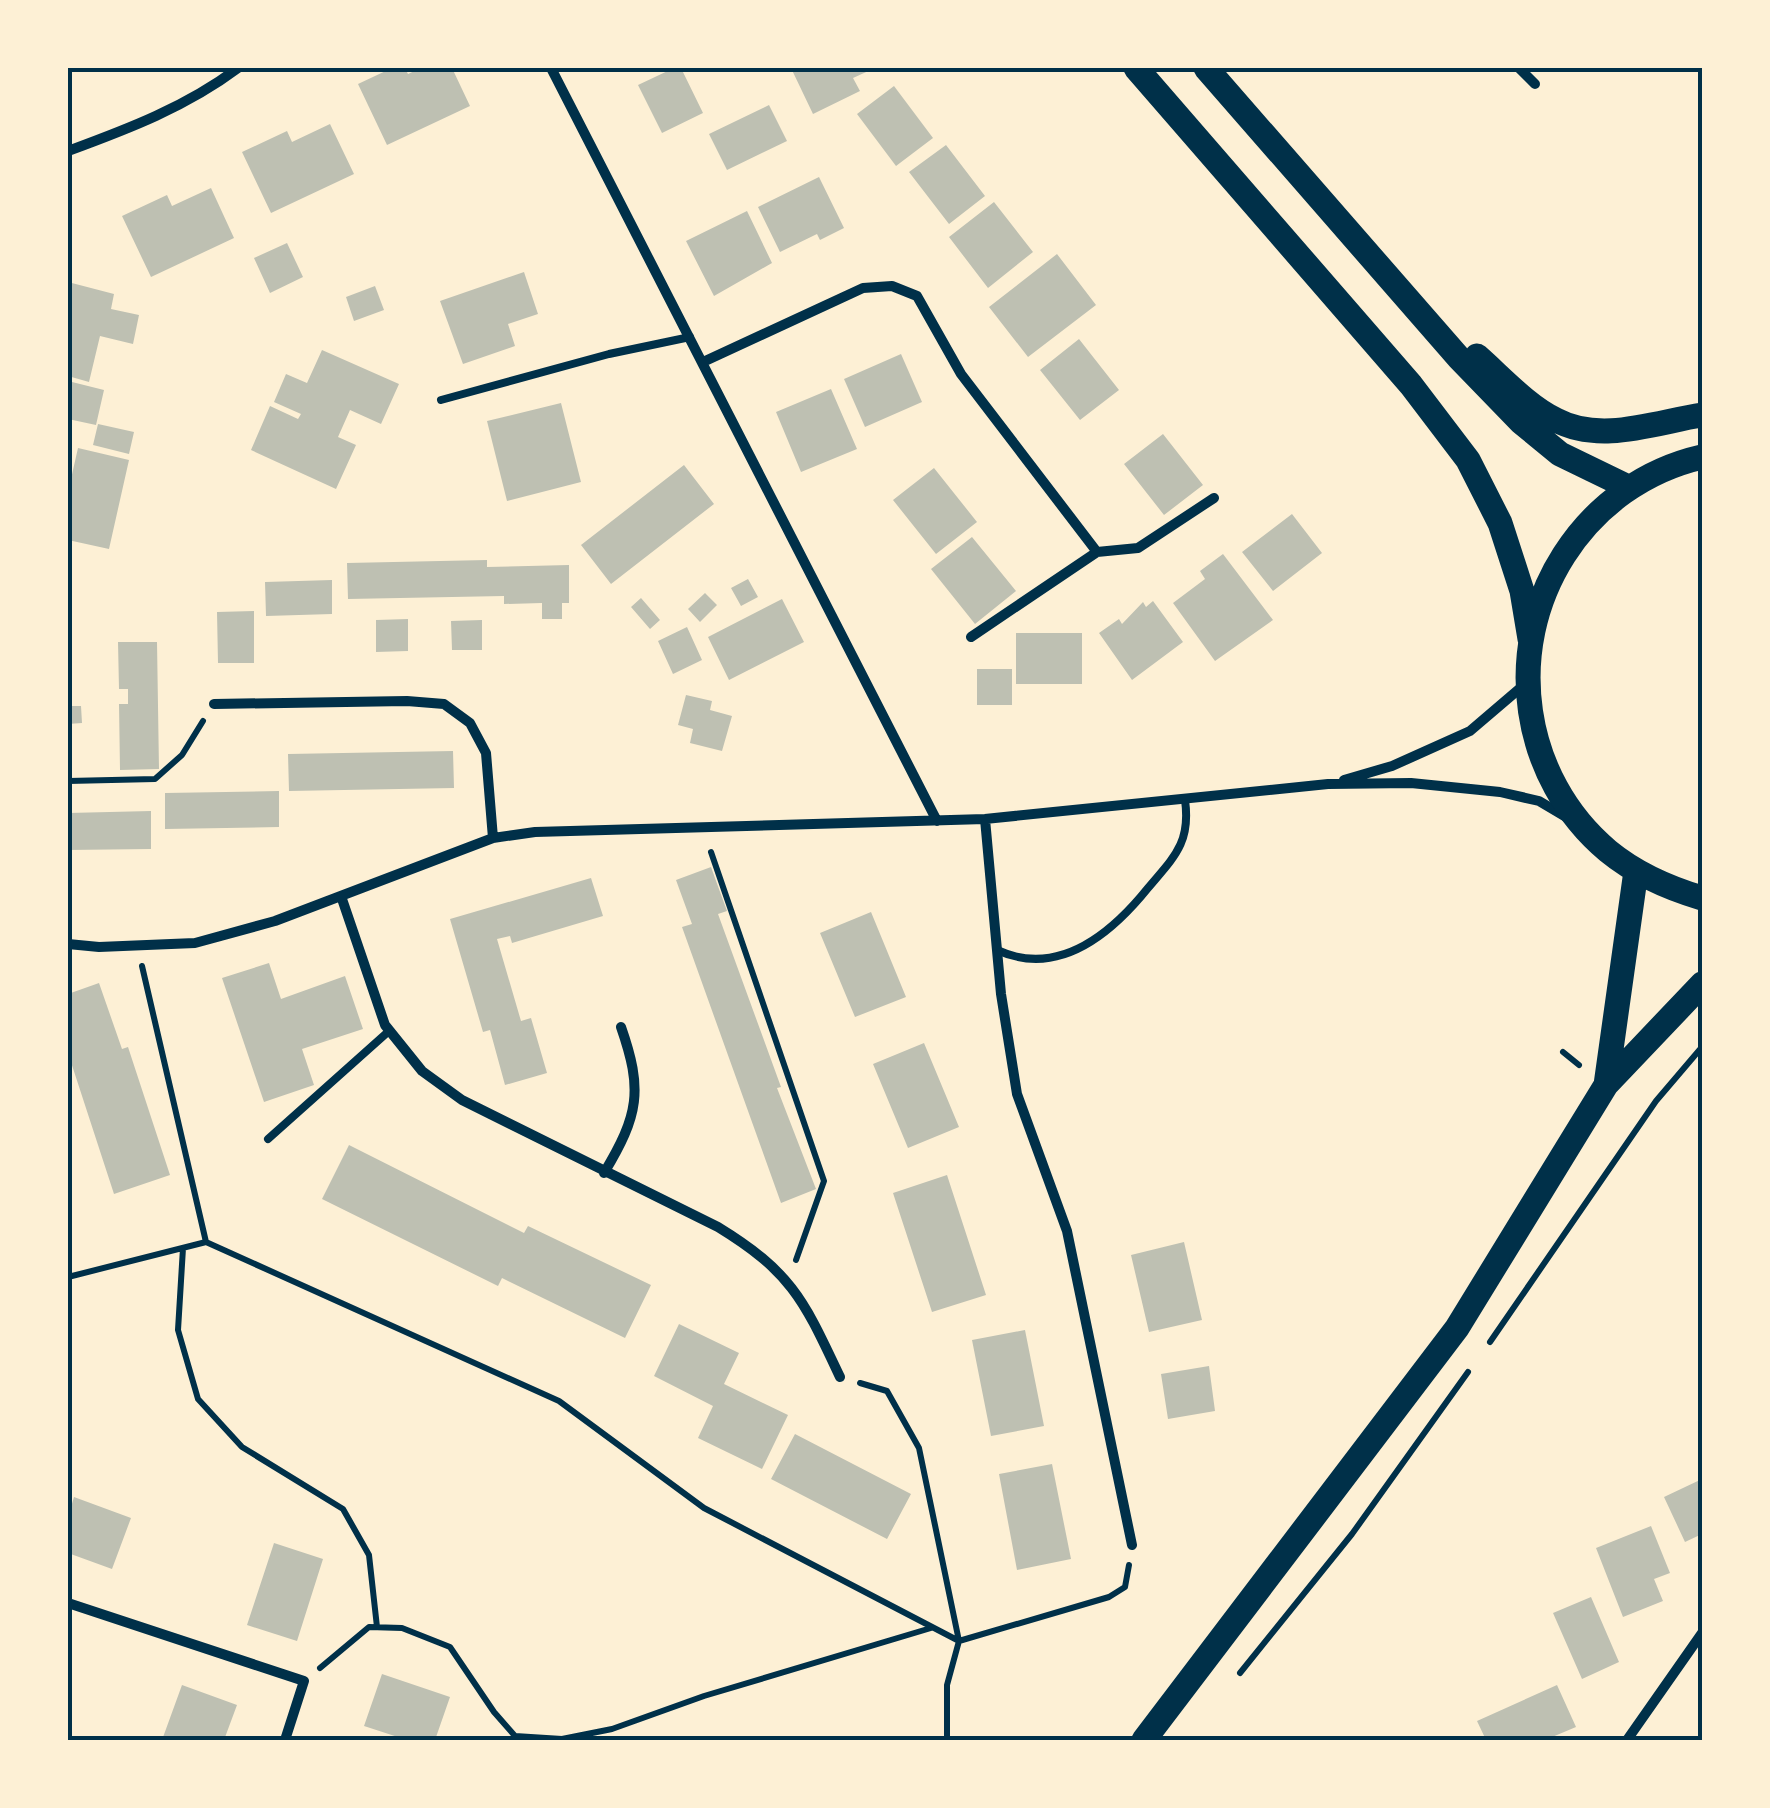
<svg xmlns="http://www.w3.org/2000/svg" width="1770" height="1808" viewBox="0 0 1770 1808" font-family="Manrope,sans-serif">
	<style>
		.building { fill: #bec0b2 }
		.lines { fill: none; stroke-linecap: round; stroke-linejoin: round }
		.path { stroke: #003049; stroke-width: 6 }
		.service { stroke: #003049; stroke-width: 8 }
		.minor { stroke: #003049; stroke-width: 10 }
		.primary { stroke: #003049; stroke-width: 25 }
		.neatline { fill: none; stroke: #003049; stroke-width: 4 }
	</style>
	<rect width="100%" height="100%" fill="#fdf0d5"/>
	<path class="building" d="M 392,68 L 405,68 L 408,74 L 421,68 L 452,68 L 470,106 L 387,145 L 358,84 Z
		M 674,68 L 681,68 L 703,113 L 662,133 L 638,85 Z
		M 791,68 L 875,68 L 853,78 L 860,91 L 813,114 Z
		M 894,86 L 933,138 L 896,166 L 857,114 Z
		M 769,105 L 787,141 L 727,170 L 709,134 Z
		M 330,124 L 354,174 L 271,213 L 242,152 L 287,131 L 292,142 Z
		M 946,145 L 985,196 L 949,224 L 909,172 Z
		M 819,177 L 844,228 L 820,240 L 817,234 L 780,252 L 758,207 Z
		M 211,188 L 234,238 L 151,277 L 122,216 L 167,195 L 172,206 Z
		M 994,202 L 1033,252 L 988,288 L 949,237 Z
		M 747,211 L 772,263 L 714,296 L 686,241 Z
		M 287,243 L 303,277 L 270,293 L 254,258 Z
		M 1057,254 L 1096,305 L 1028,357 L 989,307 Z
		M 524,272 L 538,314 L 508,324 L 515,346 L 463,364 L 440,301 Z
		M 68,282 L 114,294 L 111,309 L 139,315 L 133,344 L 100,336 L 89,382 L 68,376 Z
		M 375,286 L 384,310 L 354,321 L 346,297 Z
		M 1079,339 L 1119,390 L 1080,420 L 1040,370 Z
		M 322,350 L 399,384 L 381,424 L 350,410 L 338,437 L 356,445 L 336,489 L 251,450 L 270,406 L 298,419 L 301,414 L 274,402 L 286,374 L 307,383 Z
		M 901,354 L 922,402 L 865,427 L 844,379 Z
		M 68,381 L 104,390 L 96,425 L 68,419 Z
		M 831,389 L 857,449 L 801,472 L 776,412 Z
		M 561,403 L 581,482 L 507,501 L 487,421 Z
		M 98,424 L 134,432 L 129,454 L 93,445 Z
		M 1163,434 L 1203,485 L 1164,515 L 1124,464 Z
		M 78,448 L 129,460 L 109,549 L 68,540 L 68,492 Z
		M 684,465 L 714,504 L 611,584 L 581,545 Z
		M 934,468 L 977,522 L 936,554 L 893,500 Z
		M 1292,514 L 1322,553 L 1273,591 L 1242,552 Z
		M 972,537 L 1016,591 L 975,624 L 931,569 Z
		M 1223,554 L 1273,620 L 1215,661 L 1173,603 L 1205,579 L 1200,571 Z
		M 487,560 L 487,567 L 569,565 L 569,603 L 562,603 L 562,619 L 542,619 L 542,603 L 504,604 L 504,596 L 348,599 L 347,563 Z
		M 748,579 L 758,597 L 741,606 L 731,588 Z
		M 332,580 L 332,614 L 266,616 L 265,582 Z
		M 705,593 L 717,605 L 700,622 L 688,609 Z
		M 641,598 L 660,620 L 650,629 L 631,607 Z
		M 782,599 L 804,642 L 729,680 L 708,637 Z
		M 1153,601 L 1183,642 L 1132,680 L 1099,633 L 1119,619 L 1122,624 L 1143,602 L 1146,607 Z
		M 254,611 L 254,663 L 218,663 L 217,612 Z
		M 408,619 L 408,651 L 376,652 L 376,620 Z
		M 482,620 L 482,650 L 452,650 L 451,621 Z
		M 687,627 L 702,660 L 673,674 L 658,641 Z
		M 1016,633 L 1082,633 L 1082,684 L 1016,684 Z
		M 118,642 L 157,642 L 159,769 L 120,770 L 119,704 L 128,704 L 128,689 L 119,689 Z
		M 977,669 L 1012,669 L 1012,705 L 977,705 Z
		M 686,695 L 712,701 L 710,710 L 732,716 L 722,751 L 690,743 L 693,729 L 678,725 Z
		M 68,706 L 81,706 L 82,723 L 68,724 Z
		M 453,751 L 454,788 L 289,791 L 288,754 Z
		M 279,791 L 279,827 L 165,829 L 165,793 Z
		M 151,811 L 151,849 L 68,850 L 68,813 Z
		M 711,867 L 727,911 L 718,914 L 781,1087 L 777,1088 L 816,1189 L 781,1203 L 682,927 L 692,924 L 676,880 Z
		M 591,878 L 603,916 L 512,943 L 510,936 L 497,939 L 521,1021 L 531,1018 L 547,1073 L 505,1085 L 490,1030 L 483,1032 L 450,919 Z
		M 871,912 L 906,997 L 855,1017 L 820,933 Z
		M 269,963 L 281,999 L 345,976 L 363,1029 L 302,1049 L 314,1085 L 264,1102 L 222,978 Z
		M 99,983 L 122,1049 L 128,1047 L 170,1175 L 114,1194 L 68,1053 L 68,994 Z
		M 924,1043 L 959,1127 L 908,1148 L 873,1064 Z
		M 349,1145 L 524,1233 L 528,1226 L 651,1285 L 625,1338 L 502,1278 L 498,1286 L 322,1199 Z
		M 947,1175 L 986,1295 L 932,1312 L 893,1193 Z
		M 1184,1242 L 1202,1320 L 1149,1332 L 1131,1255 Z
		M 679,1324 L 739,1353 L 724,1384 L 788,1415 L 762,1469 L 698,1438 L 713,1406 L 654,1376 Z
		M 1025,1330 L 1044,1426 L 991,1436 L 972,1340 Z
		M 1209,1366 L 1215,1411 L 1168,1419 L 1161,1374 Z
		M 795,1434 L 911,1494 L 887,1539 L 771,1479 Z
		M 1052,1464 L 1071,1559 L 1017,1570 L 999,1474 Z
		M 1702,1479 L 1702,1534 L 1685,1542 L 1664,1497 Z
		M 74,1497 L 131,1518 L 112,1569 L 68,1553 L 68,1517 Z
		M 1651,1526 L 1670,1573 L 1654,1579 L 1663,1601 L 1623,1617 L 1596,1548 Z
		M 274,1543 L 323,1559 L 297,1641 L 247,1625 Z
		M 1591,1597 L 1619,1662 L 1582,1679 L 1553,1613 Z
		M 382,1674 L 450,1697 L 435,1740 L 407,1740 L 364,1726 Z
		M 182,1685 L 237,1705 L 224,1740 L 162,1740 Z
		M 1557,1685 L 1576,1727 L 1545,1740 L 1486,1740 L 1477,1721 Z"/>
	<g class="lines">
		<path class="path" d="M 68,781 L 155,779 L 182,755 L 203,721
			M 711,852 L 824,1181 L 796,1260
			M 142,966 L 206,1242
			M 1563,1052 L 1579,1065
			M 183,1248 L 178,1330 L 198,1399 L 242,1447 L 343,1509 L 369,1555 L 377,1627
			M 68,1277 L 206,1242 L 559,1401 L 704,1508 L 959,1641 L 947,1685 L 947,1740
			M 1490,1342 L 1656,1101 L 1702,1047
			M 860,1383 L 887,1391 L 919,1448 L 959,1641 L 1109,1597 L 1125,1587 L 1129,1565
			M 320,1668 L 369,1627 L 402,1628 L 450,1647 L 494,1712 L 515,1736 L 562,1739 L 612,1729 L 704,1696 L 931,1628
			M 1240,1673 L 1352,1534 L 1468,1372"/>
		<path class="service" d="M 441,400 L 609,354 L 690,337
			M 997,950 C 1058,978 1111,934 1148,888 C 1174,857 1191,843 1185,800
			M 268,1139 L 389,1031"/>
		<path class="minor" d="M 551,68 L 937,821
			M 1519,68 L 1535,84
			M 68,151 C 128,129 186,107 238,68
			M 703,362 L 863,288 L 892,286 L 917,296 L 961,374 L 1097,552
			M 971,637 L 1097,552 L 1138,548 L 1214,498
			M 214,704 L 407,701 L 444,704 L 470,723 L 486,753 L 493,838
			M 1344,780 L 1392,766 L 1470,731 L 1525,684
			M 985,819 L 1001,994 L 1017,1094 L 1067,1231 L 1132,1545
			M 341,896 L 385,1025 L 422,1071 L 462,1100 L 718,1227 C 793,1273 804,1301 840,1377
			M 68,944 L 99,947 L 195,943 L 275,921 L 493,838 L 535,832 L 985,819 L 1328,784 L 1411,783 L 1500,792 L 1539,801 L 1566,817
			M 604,1173 C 639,1115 643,1090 621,1027
			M 68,1603 L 304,1681 L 285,1740
			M 1627,1740 L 1702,1633"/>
		<path class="primary" d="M 1136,68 L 1411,385 L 1468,460 L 1500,523 L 1522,591 L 1530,639
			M 1206,68 L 1459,358 L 1521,422 L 1560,454 L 1628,487
			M 1477,356 C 1501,377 1527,406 1556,420 C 1601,444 1656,422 1702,415
			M 1702,457 C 1645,470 1596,505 1564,555 C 1503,650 1521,778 1608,851 C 1636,874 1668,888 1702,898
			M 1606,1085 L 1636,871
			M 1144,1740 L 1457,1328 L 1606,1085 L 1702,984"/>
	</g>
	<rect width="1770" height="1808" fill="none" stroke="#fdf0d5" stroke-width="140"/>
	<rect x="70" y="70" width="1630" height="1668" class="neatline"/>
</svg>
